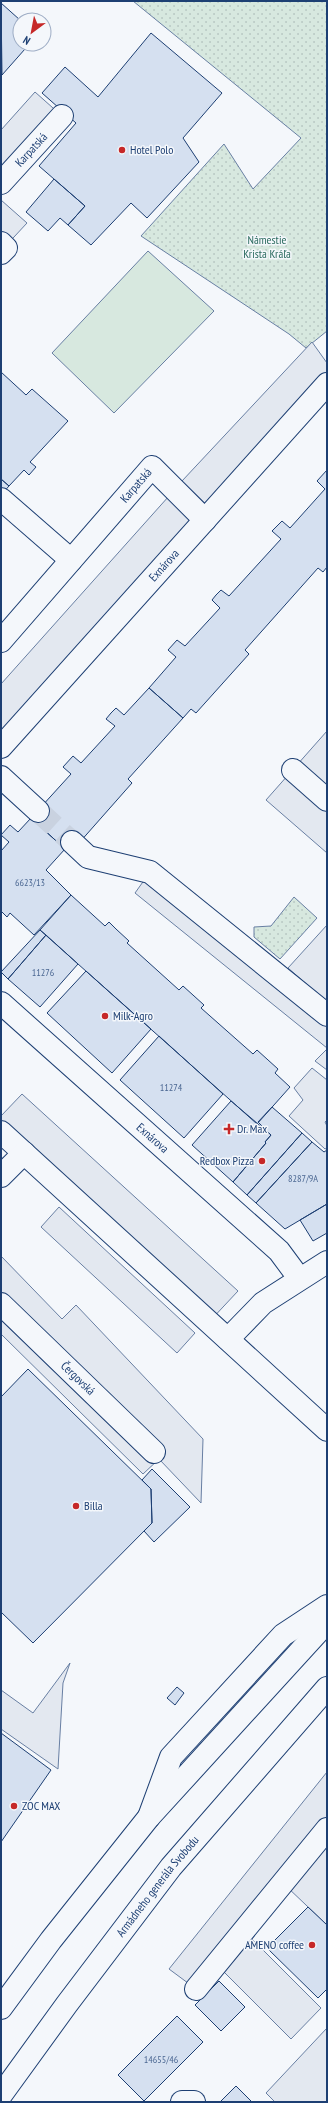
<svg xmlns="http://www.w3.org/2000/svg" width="328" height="2103" viewBox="0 0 328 2103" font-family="'PT Sans Narrow',sans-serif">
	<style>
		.green { fill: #d7e8df; stroke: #687fa3 }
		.park { fill: url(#park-dots); stroke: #687fa3 }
		.parking { fill: #e3e8f0; stroke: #687fa3 }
		.building { fill: #d5e0f0; stroke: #1d3f73 }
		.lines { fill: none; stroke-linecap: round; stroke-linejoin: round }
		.minor-tunnel { stroke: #c9d2e0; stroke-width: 22; stroke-dasharray: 22 11; stroke-linecap: butt }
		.minor-casing { stroke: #1d3f73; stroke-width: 24 }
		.major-casing { stroke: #1d3f73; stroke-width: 24 }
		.minor { stroke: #f4f7fb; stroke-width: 22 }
		.major { stroke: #f4f7fb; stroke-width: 22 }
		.poi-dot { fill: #c62828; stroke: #f4f7fb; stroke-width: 1.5 }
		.labels { text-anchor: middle; stroke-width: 3; stroke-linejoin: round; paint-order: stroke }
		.number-label { font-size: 10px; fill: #4b6792 }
		.street-label { font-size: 12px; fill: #1d3f73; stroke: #f4f7fb }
		.poi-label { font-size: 12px; fill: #1d3f73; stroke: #f4f7fb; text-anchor: start }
		.park-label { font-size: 12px; fill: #2c6c60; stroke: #f4f7fb }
	</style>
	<defs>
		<pattern id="park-dots" width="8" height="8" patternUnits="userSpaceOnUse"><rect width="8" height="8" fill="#d7e8df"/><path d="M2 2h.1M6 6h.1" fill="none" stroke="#b8c8c3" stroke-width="1.8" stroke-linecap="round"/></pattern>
	</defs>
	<rect width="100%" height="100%" fill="#f4f7fb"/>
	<path class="green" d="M 148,251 L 214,311 L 114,413 L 52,353 Z"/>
	<path class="park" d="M 133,1 L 327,1 L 327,331 L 306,348 L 289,334 L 141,236 L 224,144 L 253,189 L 301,138 Z
		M 294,897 L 317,918 L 280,959 L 254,937 L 254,927 L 271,926 Z"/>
	<path class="parking" d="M 35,92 L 62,116 L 1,183 L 1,130 Z
		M 1,200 L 27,223 L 1,251 Z
		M 312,342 L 327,363 L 327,384 L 213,511 L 182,481 Z
		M 169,496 L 199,526 L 1,747 L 1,684 Z
		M 327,731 L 327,853 L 266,800 Z
		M 150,872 L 327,1015 L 327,1048 L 135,893 Z
		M 327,925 L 327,1002 L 288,968 Z
		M 327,1049 L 327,1070 L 315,1061 Z
		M 312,1068 L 327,1080 L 327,1120 L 325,1122 L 327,1126 L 327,1148 L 325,1149 L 289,1116 L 303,1100 L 294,1088 Z
		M 22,1094 L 238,1291 L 209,1322 L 1,1132 L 1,1116 Z
		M 59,1207 L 195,1333 L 177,1353 L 41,1227 Z
		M 1,1256 L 62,1319 L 76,1305 L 203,1439 L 201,1503 L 159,1459 L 143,1474 L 1,1334 Z
		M 70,1663 L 63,1683 L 58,1769 L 1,1729 L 1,1690 L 33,1713 Z
		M 327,1772 L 327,1829 L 196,1989 L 169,1969 Z
		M 327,1843 L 327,1925 L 286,1886 Z
		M 251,1938 L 321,2008 L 291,2039 L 220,1968 Z
		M 327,2028 L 327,2102 L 275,2102 L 266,2093 Z"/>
	<path class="building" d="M 1,3 L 20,20 L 20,44 L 25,49 L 2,75 Z
		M 151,33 L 222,93 L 183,138 L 199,162 L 147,218 L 131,203 L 91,245 L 68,225 L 85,206 L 39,166 L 76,123 L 42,93 L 65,67 L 98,97 Z
		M 54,179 L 85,206 L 68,225 L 60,218 L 48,231 L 26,212 Z
		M 1,372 L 26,395 L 32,389 L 68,421 L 30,462 L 36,467 L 29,475 L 24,470 L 9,486 L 1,479 Z
		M 327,470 L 327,567 L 323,572 L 318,568 L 245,650 L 249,654 L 196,713 L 191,709 L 183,718 L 149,688 L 176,657 L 168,650 L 177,640 L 185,646 L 220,608 L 212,600 L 216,595 L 221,590 L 229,596 L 281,539 L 272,531 L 282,521 L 290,528 L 325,489 L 317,481 Z
		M 1,479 L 9,486 L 1,495 Z
		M 149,688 L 183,718 L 128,779 L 132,783 L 79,843 L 65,849 L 31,818 L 71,774 L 63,767 L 73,756 L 81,763 L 115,726 L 106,719 L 111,713 L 116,708 L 124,715 Z
		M 31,818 L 65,849 L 46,870 L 71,895 L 34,935 L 10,913 L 7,917 L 1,911 L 1,851 L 9,842 L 1,835 L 10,825 L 18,832 Z
		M 71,895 L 105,926 L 109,922 L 116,929 L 129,941 L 127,943 L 179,990 L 183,986 L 204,1005 L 201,1008 L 253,1054 L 257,1050 L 278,1069 L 275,1073 L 290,1087 L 257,1124 L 40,930 Z
		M 40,930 L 46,935 L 8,979 L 1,972 Z
		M 46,935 L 78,964 L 40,1007 L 8,979 Z
		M 86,971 L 151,1029 L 112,1073 L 47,1013 Z
		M 159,1036 L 223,1094 L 184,1138 L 120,1080 Z
		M 231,1101 L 271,1135 L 265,1142 L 266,1143 L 233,1182 L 192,1145 Z
		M 272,1107 L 302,1133 L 247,1195 L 233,1182 L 266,1143 L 265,1142 L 271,1135 L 258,1122 Z
		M 302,1133 L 312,1142 L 256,1203 L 247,1195 Z
		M 312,1142 L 324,1152 L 327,1150 L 327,1204 L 285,1229 L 256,1203 Z
		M 327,1204 L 327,1233 L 313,1241 L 300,1220 Z
		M 28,1369 L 151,1489 L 152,1523 L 33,1643 L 1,1612 L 1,1397 Z
		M 152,1469 L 190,1507 L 154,1542 L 144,1531 L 152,1523 L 151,1489 L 142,1480 Z
		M 177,1687 L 184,1693 L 175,1705 L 167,1698 Z
		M 1,1733 L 51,1770 L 1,1842 Z
		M 308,1907 L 327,1925 L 327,1989 L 318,1998 L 267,1948 Z
		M 219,1981 L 245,2007 L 221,2031 L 195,2005 Z
		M 177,2016 L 203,2042 L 144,2101 L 118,2075 Z
		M 236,2086 L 252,2102 L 220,2102 Z"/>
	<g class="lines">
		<path class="minor-tunnel" d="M 38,811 L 72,842"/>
		<g class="minor-casing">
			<g id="minor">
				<path id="s1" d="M 1,183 L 62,116"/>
				<path d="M 1,243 L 6,248 L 1,253"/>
				<path d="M 1,499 L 71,560"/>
				<path id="s2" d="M 1,641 L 152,467 L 205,520"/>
				<path id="s3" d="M 1,747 L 327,384"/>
				<path d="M 293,770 L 327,800"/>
				<path d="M 1,777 L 38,811"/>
				<path d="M 72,842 L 88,857 L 150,872 L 327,1015"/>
				<path id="s4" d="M 1,1003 L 279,1251 L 299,1278"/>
				<path d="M 1,1132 L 327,1430"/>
				<path d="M 1,1176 L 24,1153"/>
				<path id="s5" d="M 1,1304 L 154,1452"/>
				<path d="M 228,1339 L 263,1303 L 327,1262"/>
				<path d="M 149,1817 L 171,1757 L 283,1635 L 327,1606"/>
				<path d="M 196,1989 L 327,1829"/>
				<path d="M 182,2102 L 194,2102"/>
			</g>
		</g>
		<g class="major-casing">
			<g id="major">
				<path d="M 1,2008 L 51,1940 L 149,1817 L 327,1622"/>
				<path id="s6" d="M 1,2095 L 67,2004 L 171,1867 L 327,1688"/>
			</g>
		</g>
		<use href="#minor" class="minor"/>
		<use href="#major" class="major"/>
	</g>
	<g class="poi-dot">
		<circle cx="122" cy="150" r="4"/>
		<circle cx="105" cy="1016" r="4"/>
		<path d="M227 1123h4v4h4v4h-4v4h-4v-4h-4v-4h4z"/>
		<circle cx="262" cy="1161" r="4"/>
		<circle cx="76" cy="1506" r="4"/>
		<circle cx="14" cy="1806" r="4"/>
		<circle cx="312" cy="1945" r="4"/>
	</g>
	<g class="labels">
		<g class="number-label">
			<text x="30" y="886">6623/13</text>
			<text x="43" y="976">11276</text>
			<text x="171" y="1091">11274</text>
			<text x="303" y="1182">8287/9A</text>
			<text x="161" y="2063">14655/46</text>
		</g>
		<g class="street-label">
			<text dy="4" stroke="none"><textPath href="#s1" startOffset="45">Karpatská</textPath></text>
			<text dy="4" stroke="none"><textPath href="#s2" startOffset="206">Karpatská</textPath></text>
			<text dy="4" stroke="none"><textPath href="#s3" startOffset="244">Exnárova</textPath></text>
			<text dy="4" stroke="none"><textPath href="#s4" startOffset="203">Exnárova</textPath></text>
			<text dy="4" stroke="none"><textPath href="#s5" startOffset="107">Čergovská</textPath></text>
			<text dy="4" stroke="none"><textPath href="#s6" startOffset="261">Armádneho generála Svobodu</textPath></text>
		</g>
		<g class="poi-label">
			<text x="130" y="154">Hotel Polo</text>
			<text x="113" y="1020">Milk-Agro</text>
			<text x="237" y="1133">Dr. Max</text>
			<text x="254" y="1165" text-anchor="end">Redbox Pizza</text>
			<text x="84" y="1510">Billa</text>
			<text x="22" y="1810">ZOC MAX</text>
			<text x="304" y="1949" text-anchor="end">AMENO coffee</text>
		</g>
		<g class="park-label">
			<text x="267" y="244">Námestie<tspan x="267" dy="14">Krista Kráľa</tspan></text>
		</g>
	</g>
	<rect width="328" height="2103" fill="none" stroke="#1d3f73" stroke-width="4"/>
	<g transform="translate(32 32) rotate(212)"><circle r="19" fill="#f4f7fb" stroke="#9eadc5"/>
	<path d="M0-3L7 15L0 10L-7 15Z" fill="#c62828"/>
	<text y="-6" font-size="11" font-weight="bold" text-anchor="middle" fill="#1d3f73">N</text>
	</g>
</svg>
